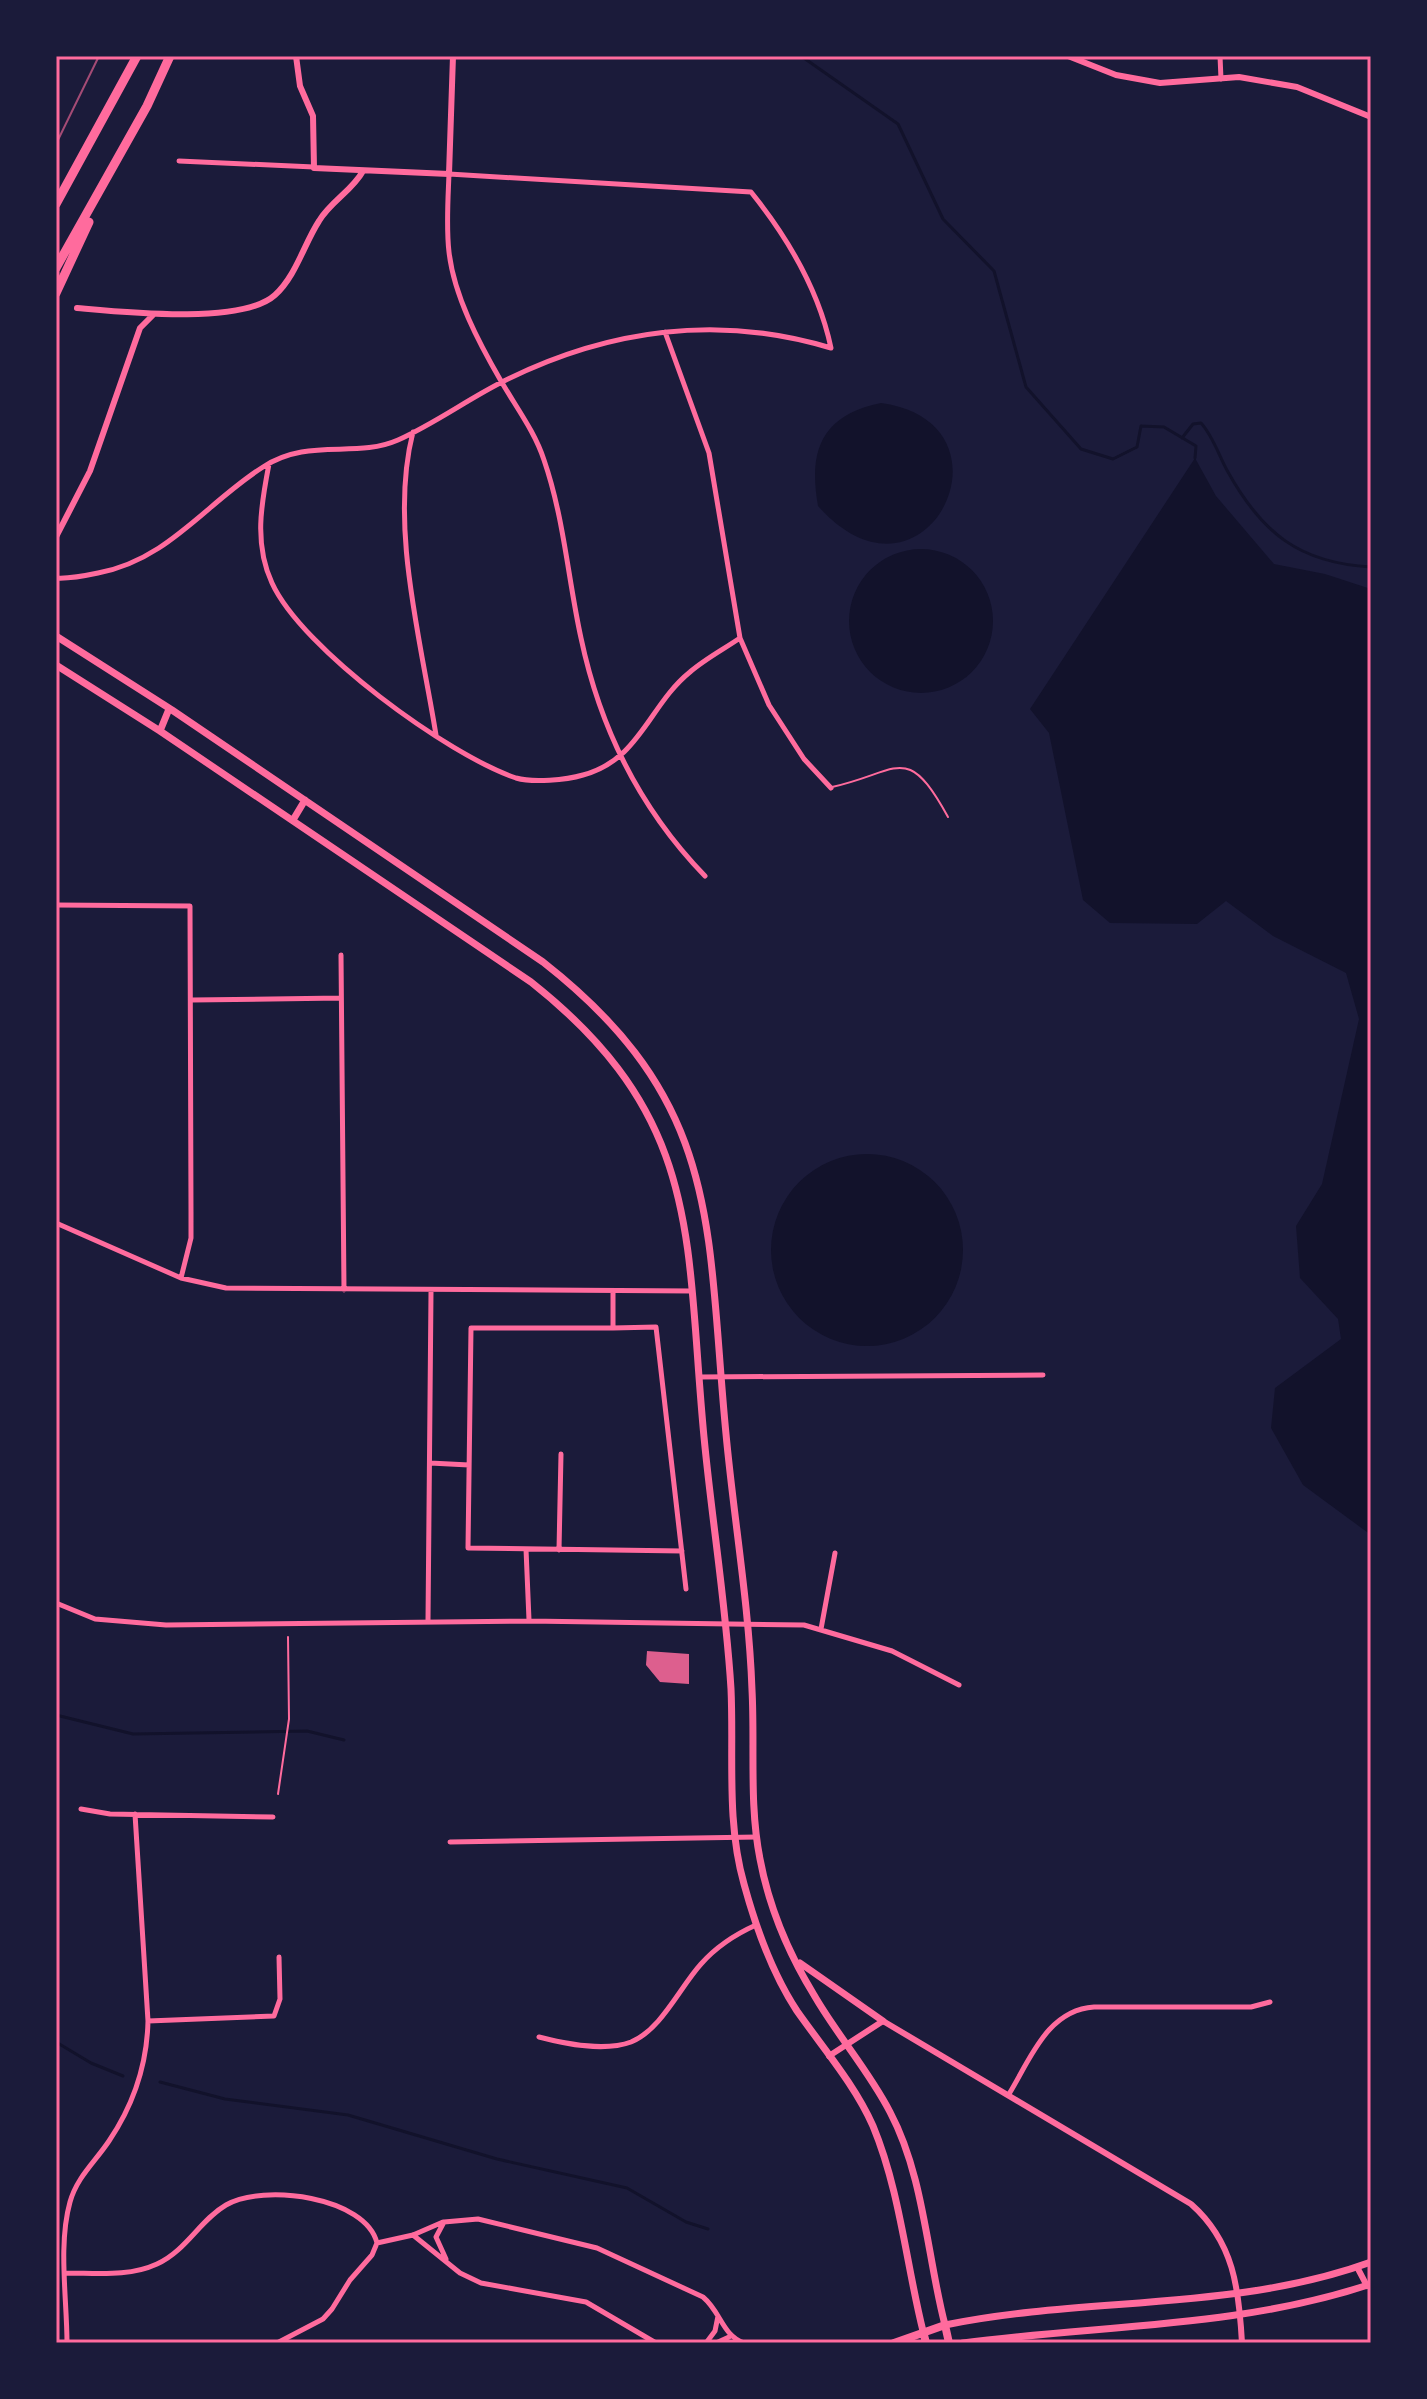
<svg xmlns="http://www.w3.org/2000/svg" width="1427" height="2399" viewBox="0 0 1427 2399" font-family="Overpass,sans-serif">
	<style>
		.water { fill: #12122b }
		.lines { fill: none; stroke-linecap: round; stroke-linejoin: round }
		.stream { stroke: #12122b; stroke-width: 3 }
		.building { fill: #dd5f8e }
		.path { stroke: #ff6b9d; stroke-width: 2 }
		.service { stroke: #ff6b9d; stroke-width: 2 }
		.minor { stroke: #ff6b9d; stroke-width: 5 }
		.tertiary { stroke: #ff6b9d; stroke-width: 6 }
		.secondary { stroke: #ff6b9d; stroke-width: 7 }
		.primary { stroke: #ff6b9d; stroke-width: 8 }
		.motorway { stroke: #ff6b9d; stroke-width: 9 }
		.tram { stroke: #a44b75; stroke-width: 2 }
		.neatline { fill: none; stroke: #ff6b9d; stroke-width: 3 }
	</style>
	<rect width="100%" height="100%" fill="#1b1b3a"/>
	<path class="water" d="M 881,403 C 1025,423 925,626 818,506 C 808,450 822,415 881,403 Z
		M 1195,458 L 1216,496 L 1274,564 L 1325,574 L 1371,589 L 1371,1535 L 1303,1485 L 1271,1428 L 1275,1388 L 1341,1339 L 1338,1319 L 1300,1278 L 1296,1226 L 1322,1184 L 1359,1019 L 1346,973 L 1273,936 L 1226,901 L 1197,924 L 1110,923 L 1083,900 L 1049,733 L 1030,709 Z
		M849 621a72 72 0 1 1 144 0a72 72 0 1 1-144 0Z
		M771 1250a96 96 0 1 1 192 0a96 96 0 1 1-192 0Z"/>
	<g class="lines">
		<path class="stream" d="M 801,56 L 898,124 L 943,219 L 994,271 L 1026,387 L 1081,449 L 1113,459 L 1137,447 L 1141,426 L 1164,427 L 1196,446 L 1195,458
			M 1182,438 L 1193,424 L 1201,423 C 1213,436 1219,456 1228,472 C 1262,533 1299,563 1371,567
			M 56,1715 L 133,1734 L 307,1731 L 344,1740
			M 56,2042 L 91,2063 L 123,2076
			M 160,2082 L 225,2099 L 348,2115 L 497,2159 L 627,2188 L 686,2222 L 708,2229"/>
	</g>
	<path class="building" d="M 647,1651 L 689,1654 L 689,1684 L 660,1682 L 646,1665 Z"/>
	<g class="lines">
		<path class="path" d="M 278,1794 L 289,1719 L 288,1637"/>
		<path class="service" d="M 832,787 C 900,772 906,741 948,817"/>
		<path class="minor" d="M 1220,56 L 1221,79
			M 179,161 L 314,167
			M 665,332 L 709,453 L 740,638 L 769,705 L 804,759 L 831,788
			M 413,432 C 389,525 421,641 436,735
			M 269,464 C 261,505 254,544 272,583 C 302,649 448,755 516,778 C 533,783 566,780 583,775 C 640,760 649,705 690,672 C 705,659 724,649 740,638
			M 56,578 C 70,579 84,576 98,573 C 168,560 206,503 263,467 C 309,437 355,459 398,440 C 434,424 468,399 504,381 C 608,329 719,314 831,348 C 819,291 788,238 751,192 L 449,174 C 448,200 446,227 449,252 C 454,296 479,343 501,381 C 516,407 535,432 544,460 C 564,518 568,579 581,638 C 600,728 641,810 705,876
			M 56,905 L 190,906 L 191,1212 L 191,1238 L 181,1278
			M 341,955 L 344,1290
			M 192,1000 L 341,998
			M 56,1223 L 181,1278 L 226,1288 L 692,1291
			M 613,1291 L 613,1328 L 656,1327 L 686,1589
			M 613,1328 L 471,1328 L 468,1548 L 682,1551
			M 699,1377 L 1043,1375
			M 430,1463 L 469,1465
			M 526,1549 L 529,1620
			M 559,1550 L 561,1454
			M 56,1603 L 95,1619 L 166,1625 L 529,1621 L 804,1625 L 892,1651 L 959,1685
			M 428,1621 L 431,1292
			M 821,1629 L 835,1553
			M 81,1809 L 110,1814 L 273,1817
			M 450,1842 L 757,1837
			M 148,2021 L 274,2016 L 280,1999 L 279,1957
			M 539,2037 C 566,2044 604,2052 631,2042 C 661,2030 680,1987 701,1964 C 716,1947 736,1934 756,1925
			M 1009,2094 C 1030,2060 1047,2010 1094,2007 L 1251,2007 L 1270,2002
			M 413,2235 L 460,2273 L 481,2283 L 586,2302 L 656,2343
			M 446,2259 L 436,2237 L 444,2222 L 478,2219 L 597,2248 L 703,2297 C 721,2312 722,2335 744,2343
			M 66,2273 C 97,2273 129,2277 157,2264 C 186,2251 200,2220 226,2205 C 263,2183 366,2197 377,2243
			M 67,2343 C 67,2299 58,2245 70,2202 C 77,2177 95,2162 109,2141 C 134,2104 147,2066 148,2021 L 135,1814
			M 277,2343 L 323,2319 L 332,2309 L 350,2280 L 372,2255 L 377,2243 L 413,2235 L 443,2222
			M 706,2343 L 715,2331 L 718,2316
			M 716,2343 L 729,2337"/>
		<path class="tertiary" d="M 296,56 L 300,86 L 313,116 L 314,168 L 449,174 L 453,56
			M 1068,56 L 1116,75 L 1160,83 L 1239,77 L 1297,87 L 1371,117
			M 77,308 C 122,312 242,325 275,295 C 296,276 304,244 319,221 C 331,201 352,191 363,171
			M 56,537 L 90,471 L 140,328 L 153,315
			M 829,2056 L 883,2021 L 1191,2204 C 1234,2242 1239,2289 1242,2343
			M 1357,2267 L 1367,2286"/>
		<path class="secondary" d="M 56,636 L 172,710 L 543,962 C 724,1104 706,1227 726,1434 C 734,1520 749,1605 752,1690 C 755,1746 749,1804 760,1859 C 769,1907 789,1954 814,1995 C 837,2035 869,2071 890,2112 C 924,2176 927,2256 945,2325 C 1086,2296 1234,2312 1371,2262
			M 56,665 L 160,731 L 531,982 C 704,1119 685,1238 704,1437 C 712,1521 726,1605 731,1689 C 734,1754 726,1821 744,1884 C 756,1928 772,1973 797,2011 C 823,2048 855,2085 873,2126 C 900,2191 906,2263 923,2331
			M 160,731 L 169,709
			M 293,820 L 305,800
			M 800,1963 L 883,2021
			M 963,2343 C 1098,2325 1240,2328 1371,2284"/>
		<path class="primary" d="M 923,2331 L 926,2343
			M 894,2343 L 945,2325 L 949,2343"/>
		<path class="motorway" d="M 56,204 L 137,56
			M 56,268 L 147,106 L 170,56
			M 56,293 L 89,222"/>
		<path class="tram" d="M 56,144 L 99,56"/>
	</g>
	<rect width="1427" height="2399" fill="none" stroke="#1b1b3a" stroke-width="116"/>
	<rect x="58" y="58" width="1311" height="2283" class="neatline"/>
</svg>
